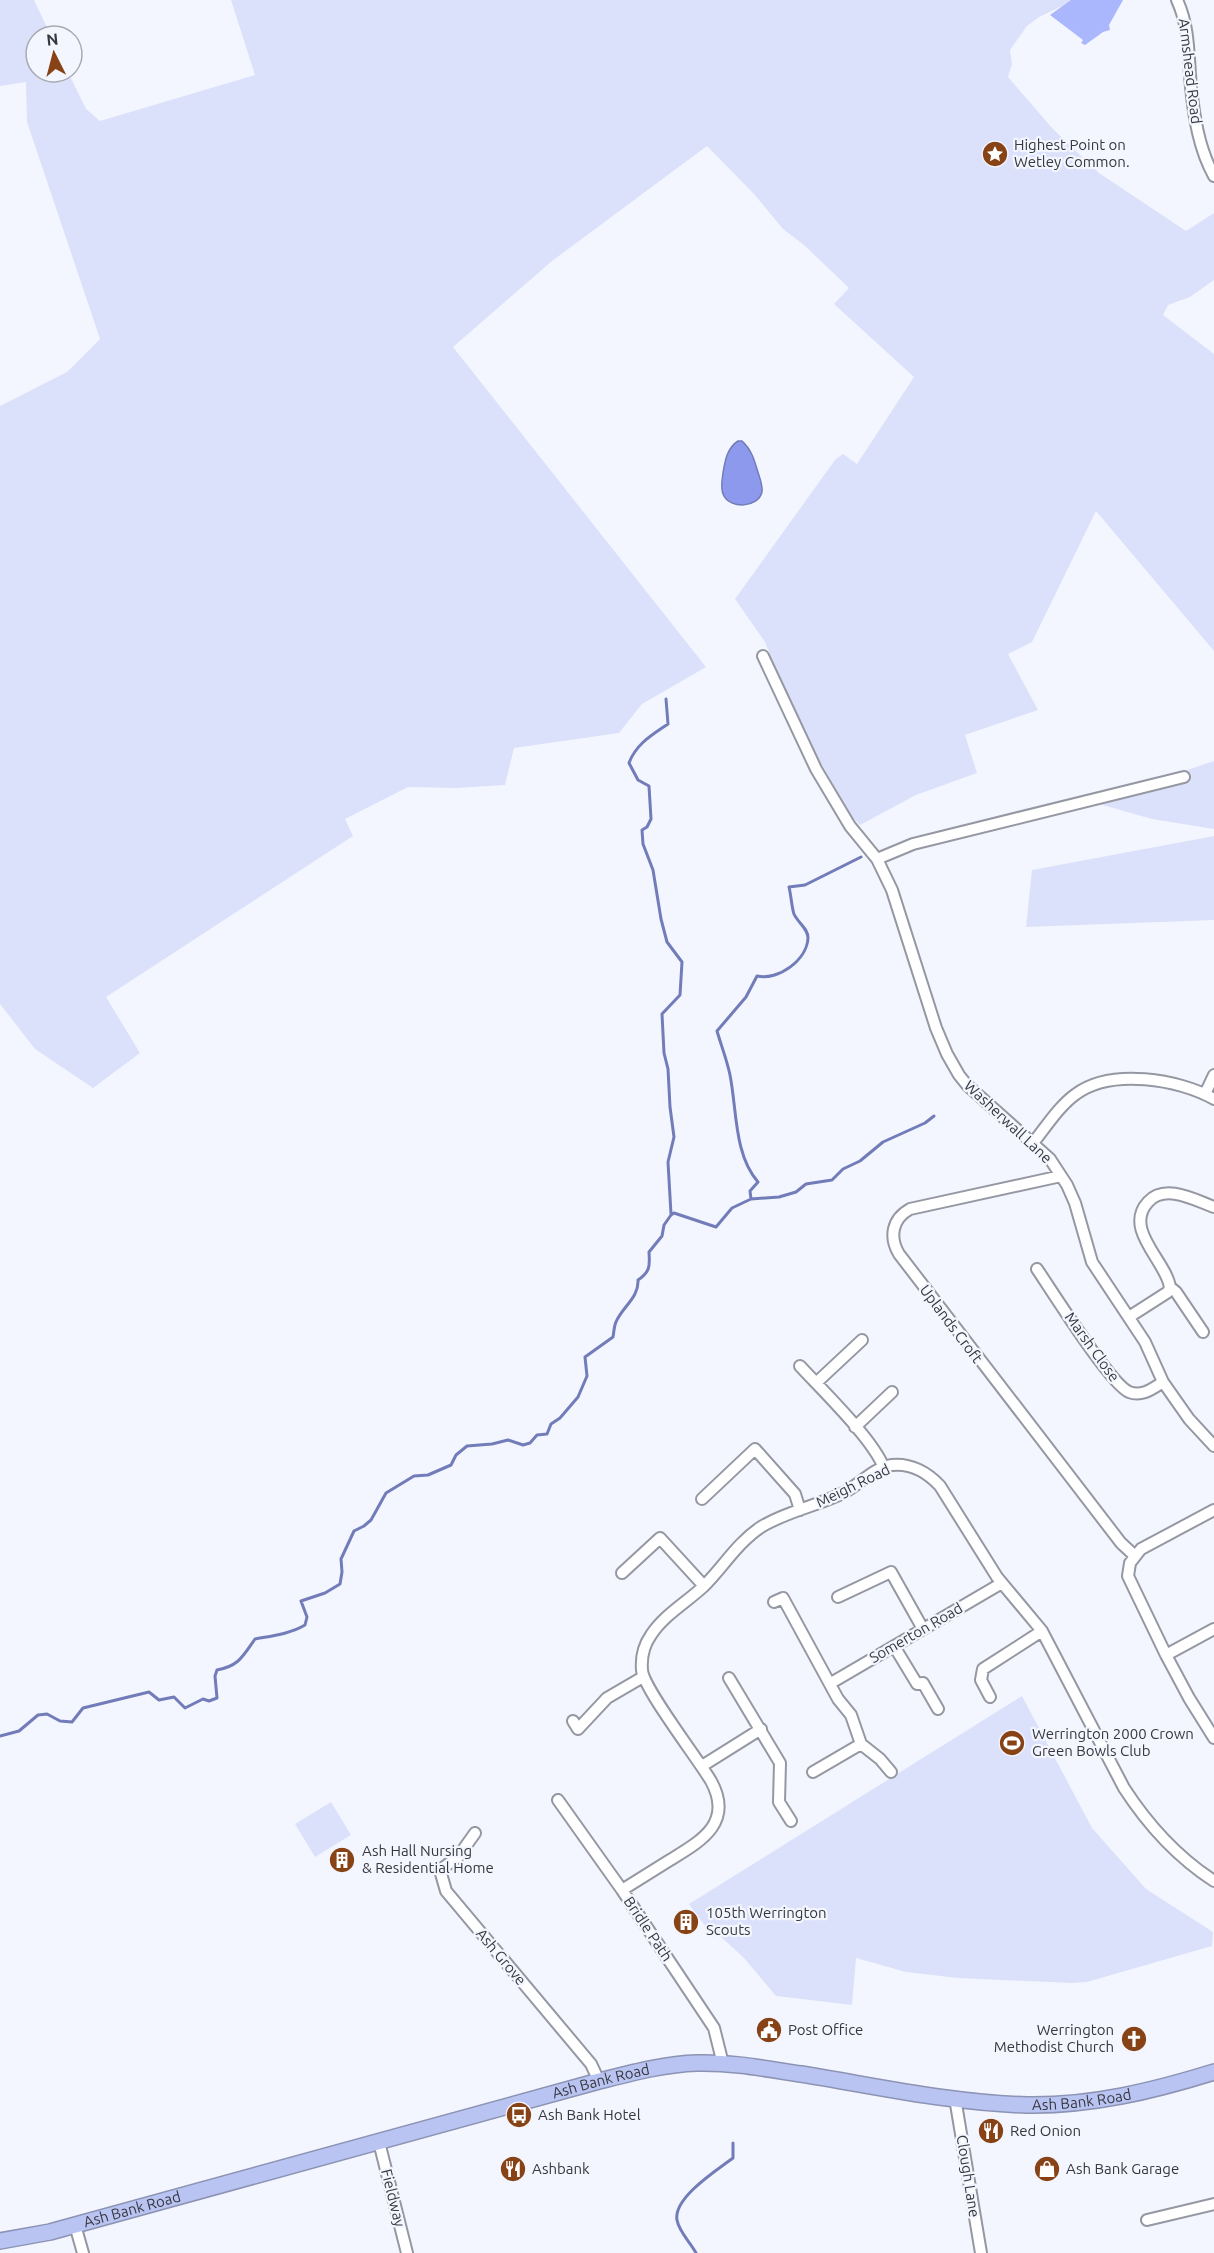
<svg xmlns="http://www.w3.org/2000/svg" width="1214" height="2253" viewBox="0 0 1214 2253" font-family="Ubuntu,sans-serif">
	<style>
		.green { fill: #dce1fb }
		.forest { fill: #abb7fc }
		.water { fill: #8c99ed; stroke: #727cb8; stroke-width: 1.5 }
		.lines { fill: none; stroke-linecap: round; stroke-linejoin: round }
		.stream { stroke: #727cb8; stroke-width: 3 }
		.minor-casing { stroke: #9598a2; stroke-width: 14 }
		.highway-casing { stroke: #8c93b3; stroke-width: 18 }
		.minor { stroke: #fff; stroke-width: 10 }
		.highway { stroke: #bac4f3; stroke-width: 15 }
		.labels { text-anchor: middle; stroke-width: 4.5; stroke-linejoin: round; paint-order: stroke }
		.street-label { font-size: 15px; fill: #37383d; stroke: #f3f6ff }
		.poi-label { font-size: 15px; fill: #37383d; stroke: #f3f6ff; text-anchor: start }
	</style>
	<rect width="100%" height="100%" fill="#f3f6ff"/>
	<path class="green" d="M 0,0 L 34,0 L 51,36 L 36,36 L 36,72 L 68,72 L 86,109 L 100,121 L 255,75 L 231,0 L 1075,0 L 1039,17 L 1027,26 L 1010,50 L 1012,64 L 1008,77 L 1053,129 L 1099,173 L 1186,231 L 1214,213 L 1214,280 L 1190,297 L 1168,305 L 1163,315 L 1214,354 L 1214,651 L 1096,511 L 1032,642 L 1008,654 L 1038,710 L 965,735 L 977,773 L 916,795 L 860,825 L 852,817 L 817,756 L 793,710 L 765,642 L 735,599 L 835,460 L 843,454 L 857,464 L 914,377 L 834,304 L 849,288 L 804,245 L 783,229 L 754,194 L 707,146 L 552,261 L 453,347 L 706,667 L 642,704 L 619,733 L 514,748 L 505,785 L 456,788 L 408,787 L 345,819 L 353,836 L 106,997 L 140,1053 L 93,1088 L 35,1049 L 0,1004 L 0,406 L 67,372 L 100,339 L 27,122 L 26,82 L 0,86 Z
		M 1214,761 L 1214,829 L 1152,819 L 1099,804 L 1187,783 L 1184,771 Z
		M 1214,836 L 1214,920 L 1026,927 L 1032,870 Z
		M 1022,1696 L 1092,1828 L 1146,1889 L 1213,1932 L 1212,1946 L 1087,1982 L 1072,1983 L 958,1978 L 906,1972 L 856,1958 L 852,2005 L 776,1996 L 744,1958 L 718,1934 L 713,1937 L 689,1904 Z
		M 331,1802 L 351,1835 L 315,1857 L 295,1824 Z"/>
	<path class="forest" d="M 1071,0 L 1123,0 L 1109,25 L 1110,30 L 1103,32 L 1085,45 L 1081,43 L 1083,40 L 1050,15 Z"/>
	<path class="water" d="M 738,441 L 742,441 C 751,449 754,459 757,469 C 759,476 763,485 762,492 C 758,508 731,509 724,496 C 720,490 722,480 723,473 C 725,461 727,448 738,441 Z"/>
	<g class="lines">
		<path class="stream" d="M 666,699 L 668,724 C 652,735 636,744 629,763 L 638,780 L 649,786 L 651,819 L 647,827 L 642,830 L 643,844 L 653,870 L 661,919 L 667,942 L 682,962 L 680,995 L 662,1014 L 664,1053 L 668,1069 L 670,1107 L 674,1137 L 668,1162 L 671,1214
			M 751,1199 L 750,1191 L 758,1182 C 734,1155 737,1110 730,1075 C 727,1060 721,1045 717,1031 L 746,997 L 757,976 C 778,981 807,960 808,938 C 808,928 798,923 794,914 C 792,909 791,895 789,887 L 805,885 L 861,857
			M 671,1215 L 674,1213 L 716,1227 L 732,1208 L 751,1199 L 779,1197 L 796,1192 L 806,1184 L 832,1180 L 843,1169 L 860,1161 L 883,1142 L 925,1123 L 934,1116
			M 0,1736 L 19,1731 L 38,1715 L 47,1714 L 60,1721 L 72,1722 L 83,1708 L 149,1692 L 159,1700 L 174,1697 L 185,1708 L 203,1699 L 209,1701 L 217,1698 L 215,1676 L 217,1670 C 239,1666 243,1656 255,1639 C 271,1636 290,1634 305,1625 L 307,1617 L 301,1601 L 325,1593 L 340,1584 L 342,1572 L 341,1559 L 354,1531 L 364,1526 L 371,1520 L 386,1493 L 414,1476 L 428,1475 L 451,1465 L 456,1455 L 467,1446 L 492,1444 L 508,1440 L 523,1445 L 530,1443 L 537,1435 L 547,1434 L 551,1424 L 560,1418 L 578,1397 L 587,1376 L 585,1357 L 613,1337 C 614,1332 614,1326 616,1322 C 622,1307 639,1298 638,1280 C 650,1272 650,1266 649,1252 L 662,1236 L 664,1225 L 671,1215
			M 696,2253 C 691,2243 679,2232 677,2220 C 673,2198 717,2170 733,2158 L 733,2143"/>
		<g class="minor-casing">
			<path id="minor" d="M 1177,0 C 1190,28 1188,57 1191,87 C 1194,117 1199,149 1214,176
				M 763,656 L 816,769 L 850,826 L 877,859 L 892,890 L 936,1028 L 947,1054 L 959,1075 L 967,1085 L 1050,1159 L 1067,1185 L 1075,1203 L 1092,1262 L 1145,1342 L 1163,1382 L 1189,1419 L 1214,1446
				M 877,859 L 913,844 L 1184,777
				M 1205,1094 L 1214,1075
				M 1033,1143 C 1046,1127 1059,1106 1076,1094 C 1111,1068 1179,1079 1214,1099
				M 1061,1176 L 910,1209 C 892,1219 889,1237 899,1254 L 1121,1543 L 1135,1556
				M 1037,1269 C 1052,1291 1110,1384 1129,1392 C 1142,1397 1152,1389 1163,1382
				M 1170,1287 L 1176,1292 L 1203,1332
				M 1129,1317 L 1168,1292 L 1170,1287 C 1166,1261 1123,1229 1148,1202 C 1165,1183 1195,1200 1214,1207
				M 800,1366 C 822,1390 873,1439 884,1468
				M 816,1383 L 862,1340
				M 855,1427 L 892,1392
				M 702,1499 L 755,1449 L 795,1494 L 800,1510
				M 1214,1510 L 1141,1549 L 1130,1563 L 1128,1576 L 1166,1655 L 1214,1629
				M 622,1573 L 660,1538 L 704,1586
				M 838,1597 L 891,1572 L 923,1629
				M 774,1602 L 783,1598 L 838,1699 L 851,1715 L 861,1744 L 880,1759 L 891,1772
				M 894,1646 L 917,1684 L 923,1683 L 938,1709
				M 1166,1655 L 1189,1698 L 1214,1738
				M 729,1678 L 780,1763 L 779,1802 L 791,1821
				M 831,1683 L 1002,1583
				M 990,1697 L 981,1680 L 983,1669 L 1042,1631
				M 573,1721 L 578,1729 L 607,1698 L 643,1677
				M 702,1766 L 761,1729
				M 813,1772 L 861,1744
				M 558,1800 L 622,1890 L 714,2028 L 723,2064
				M 475,1833 L 458,1857 L 440,1870 L 446,1891 L 591,2064 L 599,2081
				M 622,1890 C 638,1880 654,1870 670,1860 C 701,1841 734,1823 711,1781 C 698,1759 643,1688 642,1670 C 641,1658 644,1645 651,1635 C 664,1615 687,1602 704,1586 C 723,1567 738,1542 761,1527 C 787,1511 818,1506 845,1492 C 860,1484 875,1467 892,1465 C 911,1463 928,1473 940,1486 L 997,1577 L 1042,1631 L 1124,1788 C 1148,1825 1177,1857 1214,1881
				M 955,2098 L 981,2253
				M 379,2142 L 407,2253
				M 1147,2220 L 1214,2204
				M 75,2225 L 83,2253"/>
		</g>
		<g class="highway-casing">
			<g id="highway">
				<path id="s1" d="M 0,2241 L 50,2232 L 599,2081 C 631,2073 664,2064 697,2063 C 732,2062 767,2069 801,2074 C 876,2086 951,2103 1027,2105 C 1091,2106 1153,2091 1214,2072"/>
			</g>
		</g>
		<use href="#minor" class="minor"/>
		<use href="#highway" class="highway"/>
	</g>
	<defs>
		<g id="sight-disc" transform="scale(1.35)"><circle r="9.5" fill="#874316" stroke="#f3f6ff"/><path d="M0-6L1.8-2.2L6-1.7L2.9 1.2L3.7 5.4L0 3.3L-3.7 5.4L-2.9 1.2L-6-1.7L-1.8-2.2Z" fill="#fff"/></g>
		<g id="stadium-disc" transform="scale(1.35)"><circle r="9.5" fill="#874316" stroke="#f3f6ff"/><path d="M0-5a6.5 5 0 1 0 0 10a6.5 5 0 1 0 0-10ZM-3.5-1.8h7v3.6h-7Z" fill="#fff"/></g>
		<g id="building-disc" transform="scale(1.35)"><circle r="9.5" fill="#874316" stroke="#f3f6ff"/><path d="M-4-6H4V6H1V3H-1V6H-4ZM-2.5-4.3h1.7v1.8h-1.7ZM.8-4.3h1.7v1.8H.8ZM-2.5-1h1.7V.8h-1.7ZM.8-1h1.7V.8H.8Z" fill="#fff"/></g>
		<g id="civic-disc" transform="scale(1.35)"><circle r="9.5" fill="#874316" stroke="#f3f6ff"/><path d="M-.6-6.5H3V-4.5H.6V-3L4-1V1h2V6H-6V1h2V-1L-.6-3ZM-1.2 2.5V6h2.4V2.5Z" fill="#fff"/></g>
		<g id="church-disc" transform="scale(1.35)"><circle r="9.5" fill="#874316" stroke="#f3f6ff"/><path d="M-1.2-6h2.4v3.5h3.3v2.4h-3.3V6h-2.4V-.1h-3.3v-2.4h3.3Z" fill="#fff"/></g>
		<g id="bus-disc" transform="scale(1.35)"><circle r="9.5" fill="#874316" stroke="#f3f6ff"/><path d="M-5-6H5V4H4V6H2V4H-2V6H-4V4H-5ZM-3.5-4V0h7V-4ZM-3.5 1.2v1.5H-2V1.2ZM2 1.2v1.5H3.5V1.2Z" fill="#fff"/></g>
		<g id="restaurant-disc" transform="scale(1.35)"><circle r="9.5" fill="#874316" stroke="#f3f6ff"/><path d="M-5-6h1v4h1v-4h1v4h1v-4h1v5L-1.5 .5V6h-2V.5L-5-1ZM5-6V6H3V1.5H1.5Q1.5-4 5-6Z" fill="#fff"/></g>
		<g id="shop-disc" transform="scale(1.35)"><circle r="9.5" fill="#874316" stroke="#f3f6ff"/><path d="M-5-2.5h2.3a2.7 3.5 0 0 1 5.4 0H5L5.5 6h-11ZM-1.5-2.5h3a1.5 2.3 0 0 0-3 0Z" fill="#fff"/></g>
	</defs>
	<g fill-rule="evenodd">
		<use href="#sight-disc" x="995" y="154"/>
		<use href="#stadium-disc" x="1012" y="1743"/>
		<use href="#building-disc" x="342" y="1860"/>
		<use href="#building-disc" x="686" y="1922"/>
		<use href="#civic-disc" x="769" y="2030"/>
		<use href="#church-disc" x="1134" y="2039"/>
		<use href="#bus-disc" x="519" y="2115"/>
		<use href="#restaurant-disc" x="991" y="2131"/>
		<use href="#restaurant-disc" x="513" y="2169"/>
		<use href="#shop-disc" x="1047" y="2169"/>
	</g>
	<g class="labels">
		<g class="street-label">
			<text transform="translate(1190 71) rotate(83)" y="5">Armshead Road</text>
			<text transform="translate(1008 1122) rotate(43)" y="5">Washerwall Lane</text>
			<text transform="translate(951 1324) rotate(53)" y="5">Uplands Croft</text>
			<text transform="translate(1092 1347) rotate(54)" y="5">Marsh Close</text>
			<text transform="translate(853 1486) rotate(-26)" y="5">Meigh Road</text>
			<text transform="translate(916 1633) rotate(-30)" y="5">Somerton Road</text>
			<text transform="translate(648 1929) rotate(56)" y="5">Bridle Path</text>
			<text transform="translate(501 1957) rotate(50)" y="5">Ash Grove</text>
			<text dy="5" stroke="none"><textPath href="#s1" startOffset="622">Ash Bank Road</textPath></text>
			<text dy="5" stroke="none"><textPath href="#s1" startOffset="1108">Ash Bank Road</textPath></text>
			<text transform="translate(968 2176) rotate(81)" y="5">Clough Lane</text>
			<text transform="translate(393 2198) rotate(76)" y="5">Fieldway</text>
			<text dy="5" stroke="none"><textPath href="#s1" startOffset="136">Ash Bank Road</textPath></text>
		</g>
		<g class="poi-label">
			<text x="1014" y="150">Highest Point on<tspan x="1014" dy="17">Wetley Common.</tspan></text>
			<text x="1032" y="1739">Werrington 2000 Crown<tspan x="1032" dy="17">Green Bowls Club</tspan></text>
			<text x="362" y="1856">Ash Hall Nursing<tspan x="362" dy="17">&amp; Residential Home</tspan></text>
			<text x="706" y="1918">105th Werrington<tspan x="706" dy="17">Scouts</tspan></text>
			<text x="788" y="2035">Post Office</text>
			<text x="1114" y="2035" text-anchor="end">Werrington<tspan x="1114" dy="17">Methodist Church</tspan></text>
			<text x="538" y="2120">Ash Bank Hotel</text>
			<text x="1010" y="2136">Red Onion</text>
			<text x="532" y="2174">Ashbank</text>
			<text x="1066" y="2174">Ash Bank Garage</text>
		</g>
	</g>
	<g transform="translate(54 54) rotate(354)"><circle r="28" fill="#f3f6ff" stroke="#a8aab1" stroke-width="1.5"/>
	<path d="M0-4.5L10 22L0 15L-10 22Z" fill="#874316"/>
	<text y="-9" font-size="16" font-weight="bold" text-anchor="middle" fill="#37383d">N</text>
	</g>
</svg>
